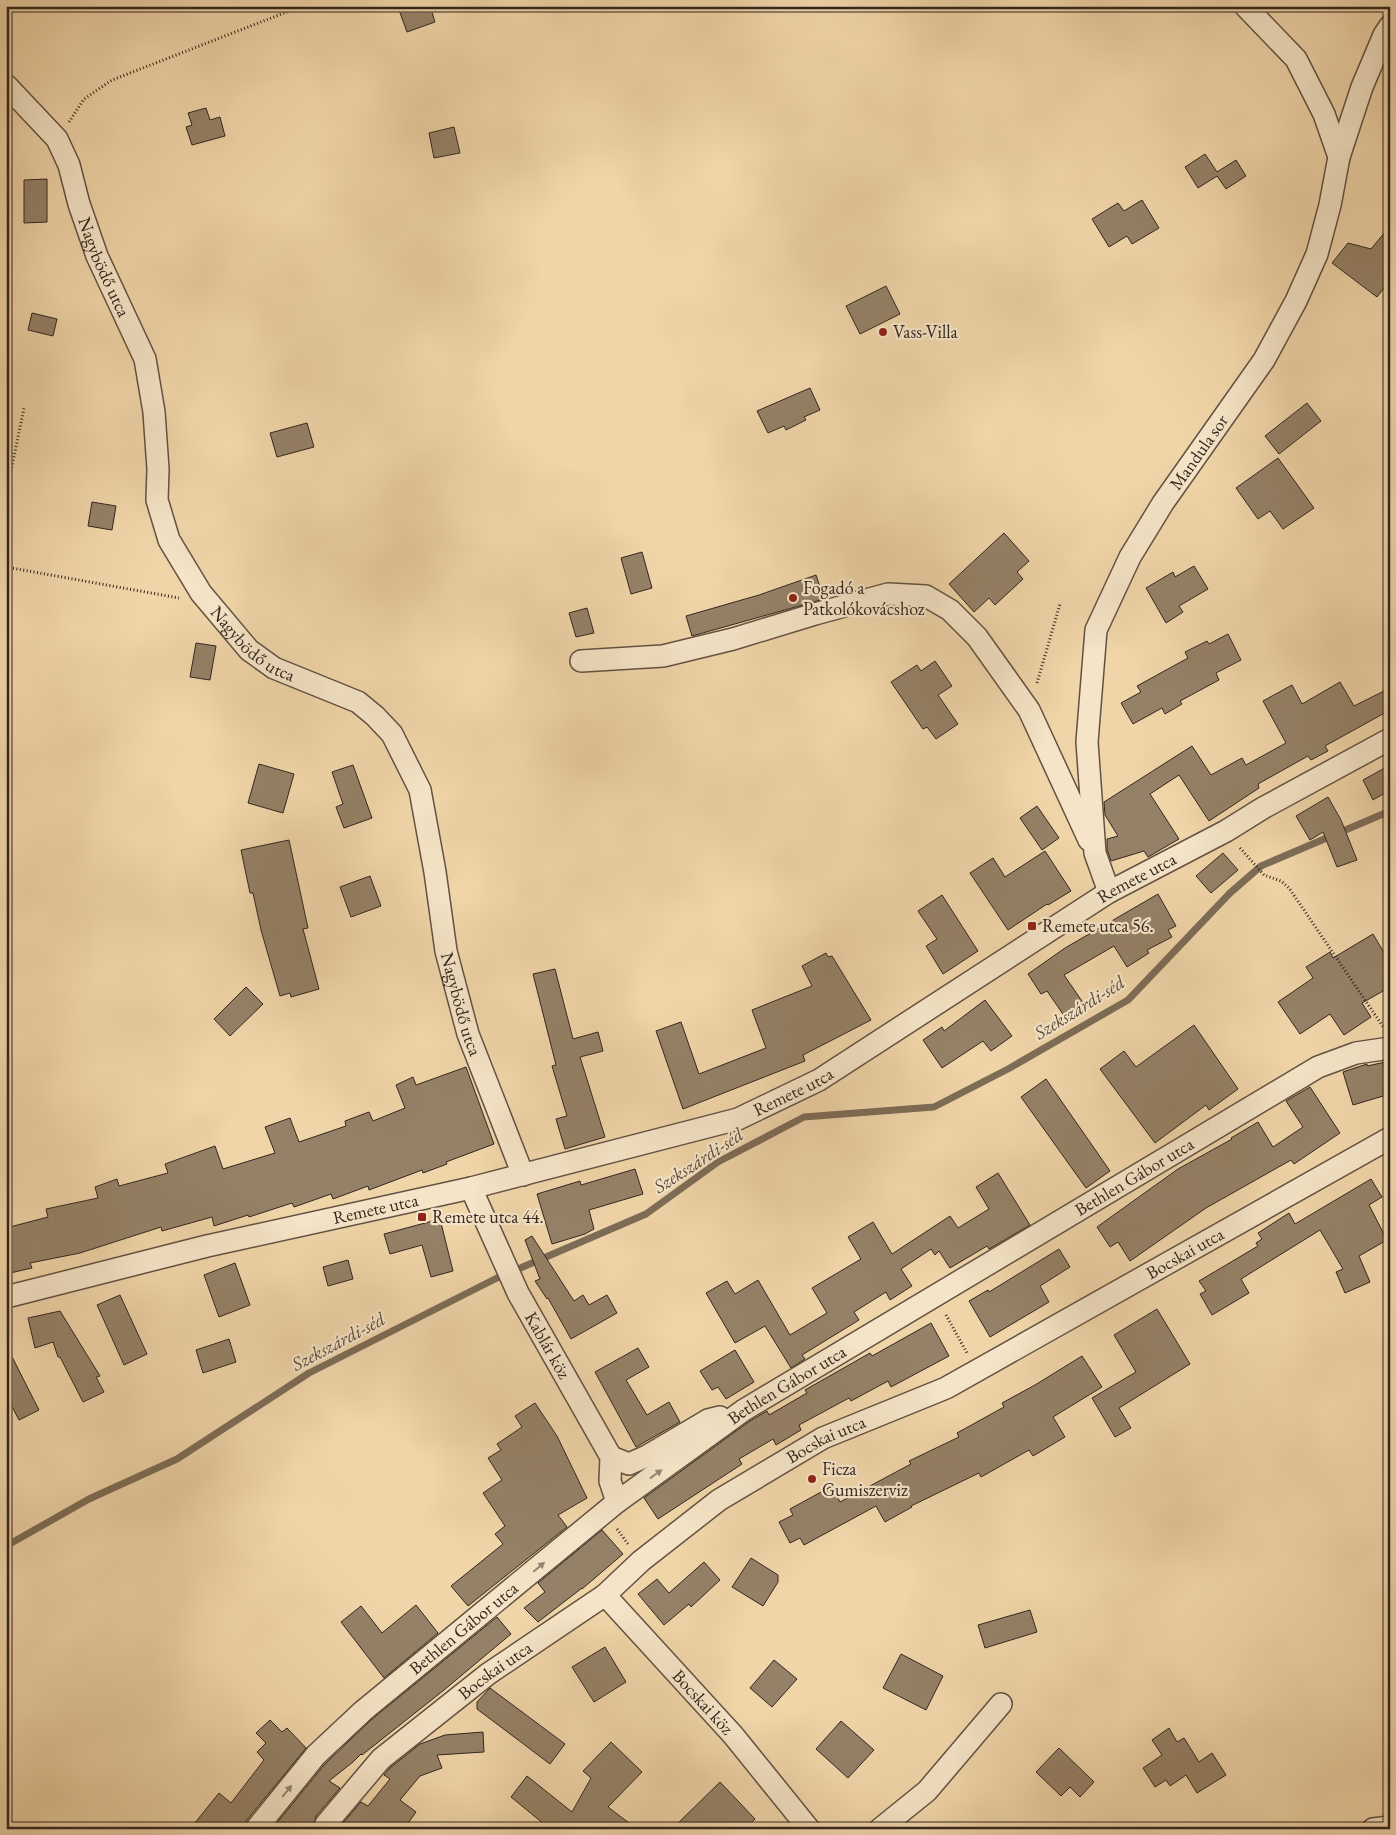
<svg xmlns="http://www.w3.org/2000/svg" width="1396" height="1835" viewBox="0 0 1396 1835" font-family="'EB Garamond',serif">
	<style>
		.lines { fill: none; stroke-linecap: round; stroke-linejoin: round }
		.stream { stroke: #7d6c56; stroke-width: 7 }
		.building { fill: #958167; stroke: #32261f }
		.street-casing { stroke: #625242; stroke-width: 24 }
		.path { stroke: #32261f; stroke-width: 3; stroke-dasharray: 1 2.5; stroke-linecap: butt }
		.street { stroke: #f5e4c7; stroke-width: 21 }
		.oneway { fill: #948573 }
		.poi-dot { fill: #8f2418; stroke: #f5e4c7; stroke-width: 2 }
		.labels { text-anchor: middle; stroke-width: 4.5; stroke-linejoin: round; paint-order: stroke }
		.street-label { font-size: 18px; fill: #32261f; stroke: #f5e4c7 }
		.poi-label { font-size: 18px; fill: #32261f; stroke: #f5e4c7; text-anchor: start }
		.water-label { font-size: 19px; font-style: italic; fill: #58493a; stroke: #f5e4c7 }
	</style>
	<rect width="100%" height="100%" fill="#f0d5a9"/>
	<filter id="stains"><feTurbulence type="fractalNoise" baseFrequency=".004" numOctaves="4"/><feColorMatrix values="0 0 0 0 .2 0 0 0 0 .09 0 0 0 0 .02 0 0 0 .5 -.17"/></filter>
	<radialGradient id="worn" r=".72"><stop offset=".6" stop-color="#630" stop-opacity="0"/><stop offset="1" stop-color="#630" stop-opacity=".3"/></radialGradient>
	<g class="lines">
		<path class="stream" d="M 6,1546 L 89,1499 L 177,1459 L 309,1373 L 495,1279 L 646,1214 L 718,1162 L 804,1117 L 934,1107 L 1008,1069 L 1128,1000 L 1230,893 L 1261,866 L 1390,811"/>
	</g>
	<path class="building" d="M 411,6 L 430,6 L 435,22 L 407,32 L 399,10 Z
		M 206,108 L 210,120 L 220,117 L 225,136 L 192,145 L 186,127 L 192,125 L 188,113 Z
		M 454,127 L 460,153 L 434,158 L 429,133 Z
		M 1205,154 L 1217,172 L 1236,160 L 1246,176 L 1226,189 L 1217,176 L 1198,188 L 1185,167 Z
		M 47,179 L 47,222 L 24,223 L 24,180 Z
		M 1142,200 L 1159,228 L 1132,244 L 1127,236 L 1109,247 L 1092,219 L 1118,203 L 1124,211 Z
		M 1390,226 L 1390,280 L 1377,297 L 1332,263 L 1348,243 L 1371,249 Z
		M 886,286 L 900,314 L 860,334 L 846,306 Z
		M 32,313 L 57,319 L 53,336 L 28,330 Z
		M 810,388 L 820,410 L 804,417 L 806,420 L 786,430 L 784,426 L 768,433 L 757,411 Z
		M 1307,403 L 1321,421 L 1279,454 L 1265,436 Z
		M 307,423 L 314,447 L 277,457 L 270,433 Z
		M 1278,458 L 1314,508 L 1283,529 L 1270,511 L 1258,519 L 1236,488 Z
		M 92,502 L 116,506 L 112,530 L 88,526 Z
		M 1004,533 L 1029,561 L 1017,572 L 1023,579 L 995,605 L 989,598 L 974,612 L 949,584 Z
		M 642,552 L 652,588 L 631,594 L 621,558 Z
		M 1194,566 L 1208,589 L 1179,606 L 1183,612 L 1166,623 L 1146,588 L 1173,572 L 1175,577 Z
		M 816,575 L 824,599 L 692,636 L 686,616 L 759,595 Z
		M 587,608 L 594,633 L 576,637 L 569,613 Z
		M 1228,634 L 1241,660 L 1216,673 L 1219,680 L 1180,701 L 1182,704 L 1165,714 L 1162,708 L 1133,724 L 1121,703 L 1141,692 L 1137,686 L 1188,658 L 1185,652 L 1207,641 L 1209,644 Z
		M 196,643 L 216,646 L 210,680 L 190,677 Z
		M 935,661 L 952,686 L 938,695 L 958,724 L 936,739 L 927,727 L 923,729 L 891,682 L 917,665 L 921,671 Z
		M 1340,682 L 1354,706 L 1390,688 L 1390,710 L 1325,746 L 1328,751 L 1311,760 L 1308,756 L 1258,784 L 1259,788 L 1209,821 L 1179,775 L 1150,794 L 1179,839 L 1148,857 L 1144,851 L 1111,861 L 1107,850 L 1107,839 L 1118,836 L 1105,815 L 1104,802 L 1192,746 L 1211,775 L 1242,758 L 1246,765 L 1286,743 L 1263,701 L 1292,685 L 1302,704 Z
		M 259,764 L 294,774 L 283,813 L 248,803 Z
		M 353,765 L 372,818 L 344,828 L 336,807 L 343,804 L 332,772 Z
		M 1390,765 L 1390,790 L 1373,800 L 1363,780 Z
		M 1328,797 L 1341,820 L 1357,860 L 1337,867 L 1323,832 L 1310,840 L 1296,816 Z
		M 1037,806 L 1059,838 L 1042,850 L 1020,818 Z
		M 289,840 L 308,928 L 303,929 L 319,989 L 291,997 L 290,993 L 280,996 L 261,930 L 253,893 L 250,893 L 241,850 Z
		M 1045,851 L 1071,891 L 1048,905 L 1047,904 L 1008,930 L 970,873 L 993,858 L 1005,877 Z
		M 1223,853 L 1238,870 L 1211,893 L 1196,876 Z
		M 370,876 L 381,906 L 351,917 L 340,887 Z
		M 1158,894 L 1176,926 L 1168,930 L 1172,937 L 1147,950 L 1149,953 L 1127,967 L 1114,946 L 1064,975 L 1084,1004 L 1065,1017 L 1047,991 L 1041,994 L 1028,974 L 1065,948 Z
		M 942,895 L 978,951 L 943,974 L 926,946 L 937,939 L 918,911 Z
		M 1373,934 L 1390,963 L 1390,987 L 1362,1003 L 1371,1017 L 1344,1035 L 1330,1014 L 1300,1034 L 1278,1002 L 1313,978 L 1306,967 L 1330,952 L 1333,958 Z
		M 826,953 L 828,957 L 832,956 L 871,1020 L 803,1055 L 805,1061 L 683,1109 L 656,1031 L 681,1022 L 699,1074 L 766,1048 L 752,1010 L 812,986 L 802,966 Z
		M 555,969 L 573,1039 L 598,1032 L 603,1051 L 580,1057 L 605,1137 L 565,1149 L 556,1119 L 567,1116 L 552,1066 L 556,1065 L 533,974 Z
		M 246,987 L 263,1004 L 230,1036 L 214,1019 Z
		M 985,1000 L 1012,1036 L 991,1051 L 983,1041 L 942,1068 L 923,1040 L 942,1027 L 944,1031 Z
		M 1194,1025 L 1238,1089 L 1209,1110 L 1206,1105 L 1155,1143 L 1100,1069 L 1124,1051 L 1136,1067 Z
		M 1390,1061 L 1390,1094 L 1353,1105 L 1343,1072 L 1367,1064 L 1367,1066 Z
		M 466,1067 L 494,1144 L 446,1162 L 447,1164 L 423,1173 L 422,1170 L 369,1190 L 368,1186 L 333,1199 L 331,1194 L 294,1207 L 292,1203 L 249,1217 L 248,1215 L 214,1226 L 212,1217 L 162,1231 L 161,1227 L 80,1253 L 30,1263 L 32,1268 L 6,1274 L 6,1228 L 48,1217 L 46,1209 L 98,1198 L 95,1187 L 117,1179 L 119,1186 L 168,1173 L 165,1164 L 215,1146 L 223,1169 L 275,1153 L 265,1127 L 290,1118 L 299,1142 L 346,1126 L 345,1121 L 369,1112 L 373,1121 L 405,1108 L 396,1085 L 413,1077 L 416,1085 Z
		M 1046,1079 L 1110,1171 L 1086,1188 L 1021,1097 Z
		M 1310,1087 L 1340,1133 L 1294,1164 L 1291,1160 L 1206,1208 L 1130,1261 L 1118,1242 L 1110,1247 L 1097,1227 L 1178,1169 L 1232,1139 L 1231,1138 L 1258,1122 L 1273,1147 L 1303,1127 L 1286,1101 Z
		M 635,1169 L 643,1194 L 589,1210 L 594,1229 L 585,1234 L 552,1244 L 537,1194 L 580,1181 L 581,1185 Z
		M 998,1173 L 1030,1225 L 989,1249 L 987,1246 L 950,1268 L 939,1251 L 935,1255 L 931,1249 L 901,1269 L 912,1286 L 890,1300 L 886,1292 L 854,1312 L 859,1320 L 802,1355 L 805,1359 L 791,1368 L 765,1326 L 735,1343 L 706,1293 L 727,1281 L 735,1294 L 758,1280 L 790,1335 L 827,1313 L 812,1288 L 861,1259 L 848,1237 L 873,1222 L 892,1254 L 950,1216 L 958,1228 L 989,1209 L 976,1187 Z
		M 1371,1179 L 1382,1197 L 1369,1205 L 1387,1240 L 1359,1256 L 1370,1282 L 1345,1293 L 1336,1272 L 1343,1269 L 1320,1230 L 1241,1279 L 1249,1293 L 1212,1315 L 1200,1294 L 1206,1291 L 1199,1281 L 1258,1246 L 1256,1243 L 1262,1239 L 1258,1233 L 1289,1213 L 1295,1224 Z
		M 440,1219 L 453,1271 L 431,1277 L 422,1245 L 390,1254 L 384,1234 Z
		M 532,1236 L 574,1301 L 583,1295 L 589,1305 L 607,1295 L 617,1313 L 571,1339 L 548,1298 L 547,1299 L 535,1281 L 540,1279 L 525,1240 Z
		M 1059,1249 L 1070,1267 L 1040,1286 L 1049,1302 L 990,1337 L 969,1301 L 988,1290 L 989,1292 Z
		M 348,1260 L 353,1279 L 328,1286 L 323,1267 Z
		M 235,1263 L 250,1305 L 219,1317 L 204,1275 Z
		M 120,1295 L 147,1354 L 124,1365 L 97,1305 Z
		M 1157,1309 L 1190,1364 L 1119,1408 L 1131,1428 L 1115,1437 L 1092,1398 L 1136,1372 L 1114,1335 Z
		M 60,1311 L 100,1376 L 96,1377 L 104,1392 L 83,1402 L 60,1357 L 58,1357 L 53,1342 L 35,1348 L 28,1318 Z
		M 931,1323 L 949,1356 L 891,1387 L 888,1381 L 851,1401 L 849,1398 L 799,1425 L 801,1430 L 776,1445 L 773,1439 L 739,1459 L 742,1464 L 658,1519 L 644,1498 L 750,1421 L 767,1411 L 769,1415 L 807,1393 L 805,1390 L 870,1353 L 872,1356 Z
		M 229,1339 L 236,1362 L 203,1373 L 196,1350 Z
		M 6,1345 L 39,1410 L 19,1420 L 6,1395 Z
		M 638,1348 L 649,1367 L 626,1380 L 647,1415 L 669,1402 L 680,1422 L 636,1447 L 595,1372 Z
		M 735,1350 L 754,1382 L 726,1399 L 718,1387 L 712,1390 L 700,1371 Z
		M 1082,1356 L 1102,1387 L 1053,1417 L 1065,1437 L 1033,1456 L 1029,1450 L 981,1477 L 979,1473 L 911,1506 L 912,1507 L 885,1522 L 876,1506 L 804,1545 L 800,1538 L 790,1543 L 779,1522 L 793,1515 L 790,1509 L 832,1486 L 840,1502 L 911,1464 L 909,1461 L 959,1437 L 957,1433 L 1004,1407 L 1002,1403 L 1035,1385 Z
		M 535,1403 L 557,1436 L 587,1498 L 558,1515 L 567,1527 L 468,1606 L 451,1586 L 503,1544 L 495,1534 L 505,1526 L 483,1493 L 502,1480 L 488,1458 L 501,1450 L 497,1444 L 522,1427 L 515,1416 Z
		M 602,1530 L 623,1554 L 582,1589 L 582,1588 L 538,1622 L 524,1608 L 545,1592 L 538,1583 Z
		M 751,1558 L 778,1575 L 778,1582 L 763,1606 L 732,1587 Z
		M 704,1562 L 720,1580 L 691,1607 L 689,1604 L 664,1625 L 638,1594 L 657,1579 L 669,1593 Z
		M 416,1605 L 438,1633 L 384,1678 L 341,1622 L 361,1606 L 382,1633 Z
		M 1030,1610 L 1037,1632 L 985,1648 L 978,1625 Z
		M 497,1617 L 511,1634 L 444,1690 L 362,1755 L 361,1754 L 353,1762 L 329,1781 L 340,1788 L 316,1816 L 312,1829 L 272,1829 L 325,1764 L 371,1720 Z
		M 605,1647 L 626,1682 L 594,1702 L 572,1667 Z
		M 901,1654 L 943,1676 L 926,1710 L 883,1688 Z
		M 774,1660 L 797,1679 L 772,1707 L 750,1688 Z
		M 490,1688 L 565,1744 L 550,1764 L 477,1709 L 477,1702 Z
		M 270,1720 L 282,1732 L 287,1728 L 306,1748 L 246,1821 L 244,1829 L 190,1829 L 219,1793 L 231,1803 L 264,1760 L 257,1752 L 266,1743 L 256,1733 Z
		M 841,1721 L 874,1750 L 848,1778 L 816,1749 Z
		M 1169,1728 L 1177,1742 L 1184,1738 L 1199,1762 L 1212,1753 L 1226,1775 L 1197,1793 L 1186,1775 L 1170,1786 L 1166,1780 L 1155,1787 L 1143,1768 L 1162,1755 L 1152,1740 Z
		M 483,1732 L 484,1752 L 437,1755 L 442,1768 L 420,1776 L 400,1800 L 416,1812 L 404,1829 L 338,1829 L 361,1802 L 368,1806 L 390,1779 L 384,1775 L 390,1768 L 420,1744 L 445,1735 Z
		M 611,1742 L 642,1772 L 608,1807 L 637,1829 L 550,1829 L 511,1797 L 527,1776 L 572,1812 L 591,1778 L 583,1771 Z
		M 1059,1748 L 1094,1782 L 1080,1797 L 1070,1787 L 1061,1796 L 1036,1772 Z
		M 720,1782 L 755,1819 L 745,1829 L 672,1829 Z"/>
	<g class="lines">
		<g class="street-casing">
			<g id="street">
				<path d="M 1245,6 L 1296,59 L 1324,114 L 1339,157"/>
				<path id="s1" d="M 6,85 L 57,139 L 69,165 L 79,204 L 97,256 L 145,359 L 154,412 L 158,469 L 157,500 L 169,540 L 201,593 L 249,650 L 274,668 L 358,702 L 375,716 L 392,734 L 420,790 L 435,872 L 446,951 L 468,1034 L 523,1175"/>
				<path d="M 581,661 L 663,656 L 733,639 L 815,614 L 888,594 L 926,596 L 950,610 L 977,637 L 1029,710 L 1089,840"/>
				<path id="s2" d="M 1109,892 L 1095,853 L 1087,742 L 1096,630 L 1130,557 L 1163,503 L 1264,360 L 1296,301 L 1317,254 L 1330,205 L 1339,157 L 1362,87 L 1384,35 L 1390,26"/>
				<path id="s3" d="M 471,1188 L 518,1293 L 611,1457 L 610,1481 L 617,1502"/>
				<path id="s4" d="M 6,1297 L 207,1246 L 471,1188 L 738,1119 L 819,1080 L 1109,892 L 1226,831 L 1263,808 L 1390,739"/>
				<path d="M 611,1457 L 629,1464 L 647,1456 L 708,1420 L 720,1417"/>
				<path id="s5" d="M 605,1595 L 733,1735 L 809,1829"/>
				<path id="s6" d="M 256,1829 L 316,1755 L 363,1711 L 617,1502 L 744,1410 L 1318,1067 L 1356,1053 L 1390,1048"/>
				<path id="s7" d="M 324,1829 L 326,1824 L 381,1759 L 488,1674 L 605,1595 L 641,1561 L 719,1500 L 823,1438 L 946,1388 L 1390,1138"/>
				<path d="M 880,1829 L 927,1791 L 1001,1704"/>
				<path d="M 1373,1829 L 1390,1827"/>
			</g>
		</g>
		<path class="path" d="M 69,122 L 84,99 L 112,80 L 302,6
			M 6,495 L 24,408
			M 6,567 L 179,598
			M 1037,683 L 1060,604
			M 1240,848 L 1264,875 L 1281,881 L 1289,888 L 1384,1028
			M 946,1315 L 967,1353
			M 617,1529 L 628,1544"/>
		<use href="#street" class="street"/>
	</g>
	<defs><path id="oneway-solid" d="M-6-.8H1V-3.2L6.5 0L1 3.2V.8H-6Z" transform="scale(1.25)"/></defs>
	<g class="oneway">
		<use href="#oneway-solid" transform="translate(656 1474) rotate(-36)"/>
		<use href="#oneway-solid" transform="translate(539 1567) rotate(-40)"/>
		<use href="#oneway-solid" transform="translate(287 1791) rotate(-51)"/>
	</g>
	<g class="poi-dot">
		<circle cx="883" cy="332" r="5"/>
		<circle cx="793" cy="598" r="5"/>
		<rect x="1027" y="921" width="10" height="10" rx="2.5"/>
		<rect x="417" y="1212" width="10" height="10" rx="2.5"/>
		<circle cx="812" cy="1479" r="5"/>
	</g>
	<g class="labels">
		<g class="street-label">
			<text dy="6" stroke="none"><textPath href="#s1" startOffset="211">Nagybödő utca</textPath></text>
			<text dy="6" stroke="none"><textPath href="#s2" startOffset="471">Mandula sor</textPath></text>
			<text dy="6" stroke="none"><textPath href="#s1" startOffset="631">Nagybödő utca</textPath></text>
			<text dy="6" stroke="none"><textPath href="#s4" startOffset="1220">Remete utca</textPath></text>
			<text dy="6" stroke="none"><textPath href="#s1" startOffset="1081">Nagybödő utca</textPath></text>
			<text dy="6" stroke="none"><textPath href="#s4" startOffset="815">Remete utca</textPath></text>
			<text dy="6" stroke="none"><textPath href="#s6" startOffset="1100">Bethlen Gábor utca</textPath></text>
			<text dy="6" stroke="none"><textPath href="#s4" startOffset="380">Remete utca</textPath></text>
			<text dy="6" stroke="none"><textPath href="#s7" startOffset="1045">Bocskai utca</textPath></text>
			<text dy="6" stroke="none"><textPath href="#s3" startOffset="175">Kablár köz</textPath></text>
			<text dy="6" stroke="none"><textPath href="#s6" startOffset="695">Bethlen Gábor utca</textPath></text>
			<text dy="6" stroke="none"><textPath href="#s7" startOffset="640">Bocskai utca</textPath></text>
			<text dy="6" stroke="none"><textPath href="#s6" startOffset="290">Bethlen Gábor utca</textPath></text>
			<text dy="6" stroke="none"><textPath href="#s7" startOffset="235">Bocskai utca</textPath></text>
			<text dy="6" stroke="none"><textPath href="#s5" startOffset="145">Bocskai köz</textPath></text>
		</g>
		<g class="poi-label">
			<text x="893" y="338">Vass-Villa</text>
			<text x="803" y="594">Fogadó a<tspan x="803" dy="21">Patkolókovácshoz</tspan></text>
			<text x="1042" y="932">Remete utca 56.</text>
			<text x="432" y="1223">Remete utca 44.</text>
			<text x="822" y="1475">Ficza<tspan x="822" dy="21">Gumiszerviz</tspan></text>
		</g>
		<g class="water-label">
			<text transform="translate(1079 1007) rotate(-32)" y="7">Szekszárdi-séd</text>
			<text transform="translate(698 1160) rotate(-33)" y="7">Szekszárdi-séd</text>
			<text transform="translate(338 1341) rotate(-28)" y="7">Szekszárdi-séd</text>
		</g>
	</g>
	<rect width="1396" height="1835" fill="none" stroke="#f0d5a9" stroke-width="25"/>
	<rect x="8" y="8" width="1381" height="1820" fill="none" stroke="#32261f" stroke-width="2.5"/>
	<rect x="12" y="12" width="1371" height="1810" fill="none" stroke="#32261f"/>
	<rect width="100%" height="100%" filter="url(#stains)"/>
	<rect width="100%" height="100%" fill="url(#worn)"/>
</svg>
